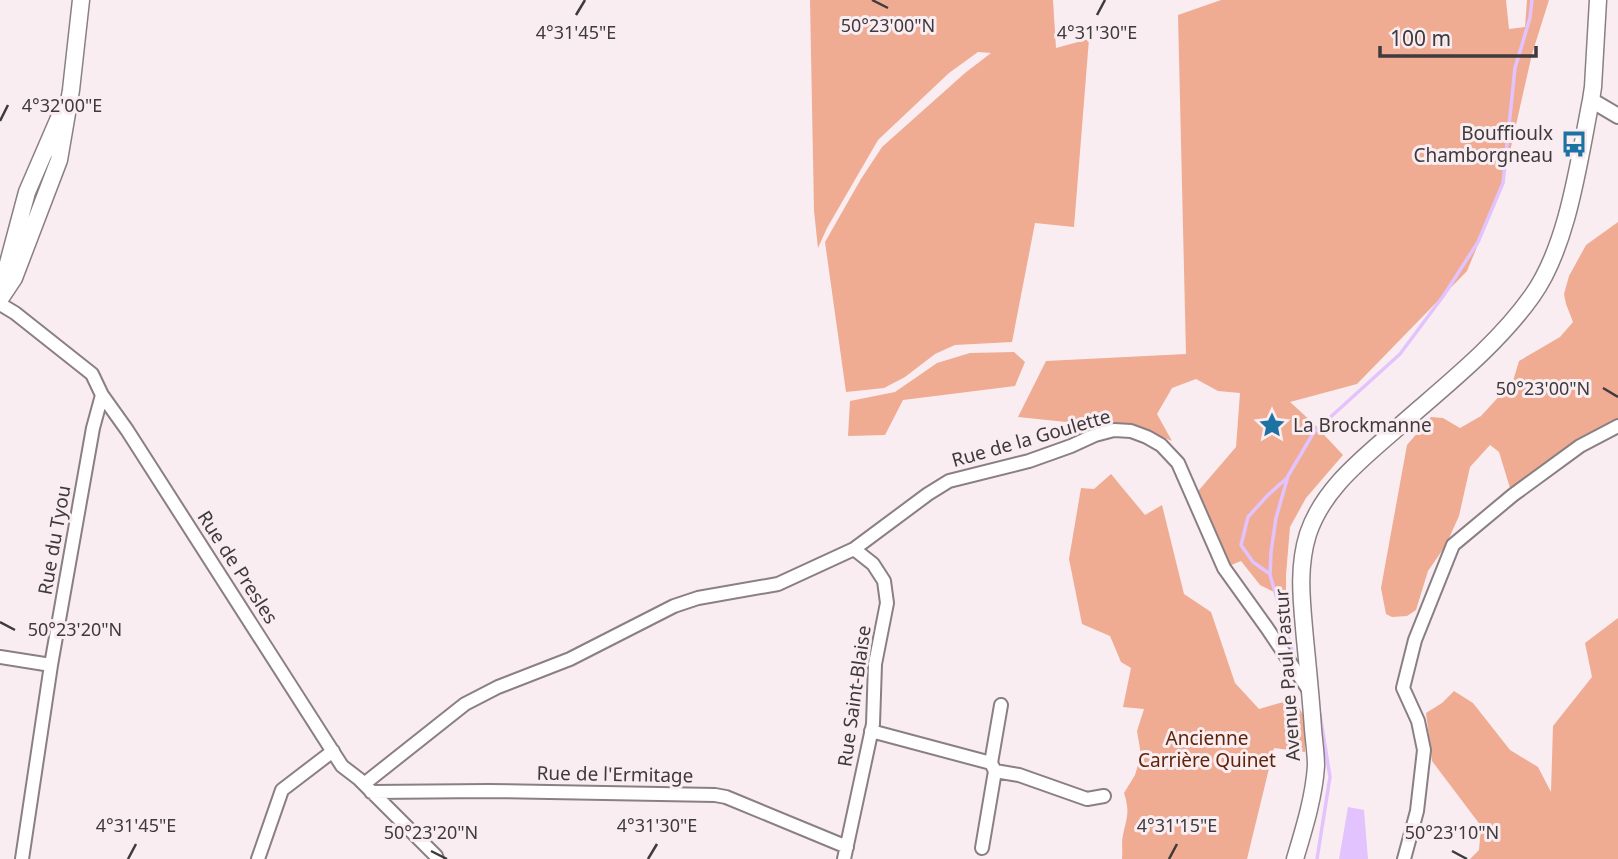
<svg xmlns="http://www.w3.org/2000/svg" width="1618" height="859" viewBox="0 0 1618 859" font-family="'Noto Sans',sans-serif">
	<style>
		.green { fill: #efac93 }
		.water { fill: #e3c3fe }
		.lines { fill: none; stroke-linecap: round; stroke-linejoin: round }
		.stream { stroke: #e3c3fe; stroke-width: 3.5 }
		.minor-casing { stroke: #8a7f83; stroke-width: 16 }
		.tertiary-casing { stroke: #8a7f83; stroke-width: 18 }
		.secondary-casing { stroke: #8a7f83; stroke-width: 19 }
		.minor { stroke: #fff; stroke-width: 12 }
		.tertiary { stroke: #fff; stroke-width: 14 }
		.secondary { stroke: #fff; stroke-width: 16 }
		.ticks { fill: none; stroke: #3f3a3c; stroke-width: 2.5 }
		.labels { text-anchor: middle; stroke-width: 6; stroke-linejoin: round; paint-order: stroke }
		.poi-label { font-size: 19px; fill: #3f3a3c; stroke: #f9edf1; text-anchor: end }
		.street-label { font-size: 19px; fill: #3f3a3c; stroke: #f9edf1 }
		.park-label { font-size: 19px; fill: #602409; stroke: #f9edf1 }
		.ticks-label { font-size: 18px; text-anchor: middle; fill: #3f3a3c; stroke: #f9edf1; stroke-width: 6; stroke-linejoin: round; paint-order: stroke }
	</style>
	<rect width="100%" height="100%" fill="#f9edf1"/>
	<path class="green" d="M 810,0 L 1053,0 L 1056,48 L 1089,39 L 1074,227 L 1035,223 L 1012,342 L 955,345 L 935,354 L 905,377 L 884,388 L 846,392 L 825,242 L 861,179 L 882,147 L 965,73 L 991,53 L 978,52 L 949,73 L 878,140 L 827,228 L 818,248 L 814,211 Z
		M 1221,0 L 1506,0 L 1509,29 L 1525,27 L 1527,0 L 1549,0 L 1532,54 L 1502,187 L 1467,271 L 1357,384 L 1290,402 L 1313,423 L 1343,455 L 1306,498 L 1290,527 L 1286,575 L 1286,598 L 1260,585 L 1241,561 L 1224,568 L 1193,497 L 1236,447 L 1240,393 L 1218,391 L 1196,379 L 1172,388 L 1157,414 L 1172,441 L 1131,424 L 1095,425 L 1018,417 L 1046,361 L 1186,354 L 1178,15 Z
		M 1618,222 L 1618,419 L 1510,488 L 1499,452 L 1490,445 L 1470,467 L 1459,516 L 1446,545 L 1428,571 L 1416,610 L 1407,616 L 1392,617 L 1386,614 L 1381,588 L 1407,445 L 1431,417 L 1443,418 L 1460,428 L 1481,416 L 1513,381 L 1519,361 L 1560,337 L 1573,322 L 1566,304 L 1564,294 L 1569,276 L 1586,245 Z
		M 1014,352 L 1025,362 L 1015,386 L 903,400 L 885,435 L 848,436 L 850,401 L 895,392 L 937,363 L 970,353 Z
		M 1111,474 L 1145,515 L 1162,505 L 1184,594 L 1211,612 L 1235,683 L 1259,709 L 1294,699 L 1305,718 L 1305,752 L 1274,748 L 1247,859 L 1122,859 C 1123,851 1121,843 1123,835 C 1127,816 1130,812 1124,793 L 1135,775 L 1141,755 L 1137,731 L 1144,709 L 1123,707 L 1131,668 L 1121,662 L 1110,636 L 1082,624 L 1069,559 L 1081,488 L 1094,489 Z
		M 1618,618 L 1618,859 L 1470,859 L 1479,850 L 1481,826 L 1432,761 L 1426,713 L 1442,703 L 1454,691 L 1473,703 L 1510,750 L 1538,767 L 1551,792 L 1553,726 L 1592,677 L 1585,643 Z"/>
	<path class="water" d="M 1348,807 L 1364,810 L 1368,859 L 1339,859 Z"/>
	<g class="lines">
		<path class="stream" d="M 1270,574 L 1253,562 L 1241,545 L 1248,517 L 1268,495 L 1287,478
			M 1294,657 L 1270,575 L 1271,552 L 1276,518 L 1288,476 L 1314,432 L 1400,354 L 1444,295 L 1478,242 L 1503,183 L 1515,68 L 1530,18 L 1532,0
			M 1317,859 L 1330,777 L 1320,714"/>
		<g class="minor-casing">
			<path id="minor" d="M 0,304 L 15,313 L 92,374 L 102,395 L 127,430 L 342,766 L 359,779 L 436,856 L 437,859
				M 0,657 L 51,665
				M 871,731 L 991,763 L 995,771
				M 991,763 L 1001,705
				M 995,771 L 1019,775 L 1087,799 L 1104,796
				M 364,784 L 465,704 L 498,687 L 570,659 L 674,606 L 698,598 L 778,584 L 854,549 L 928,494 L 949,481 L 1029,461 L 1071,446 L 1095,435 L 1114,430 L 1131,431 L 1147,437 L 1161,445 L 1178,463 L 1224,568 L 1267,628 L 1310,692
				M 371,792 L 489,791 L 715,795 L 726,797 L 847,847
				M 982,848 L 995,771
				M 22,859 L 51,665 L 93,428 L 102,395
				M 258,859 L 282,790 L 333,751
				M 844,859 L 873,724 L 875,664 L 887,603 L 884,581 L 873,564 L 854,549
				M 1404,859 L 1417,811 L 1424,750 L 1418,721 L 1403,688 L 1415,640 L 1453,545 L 1513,495 L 1580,446 L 1618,426"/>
		</g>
		<g class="tertiary-casing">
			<path id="tertiary" d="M 1591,100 L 1618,116"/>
		</g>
		<g class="secondary-casing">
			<path id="secondary" d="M 3,282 L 27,192 L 59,118
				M 0,299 L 14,278 L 59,160 L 71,90 L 81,0
				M 1295,859 C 1304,829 1314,797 1316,766 C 1316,754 1314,741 1313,729 C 1311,699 1308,669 1305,639 C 1302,604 1297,569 1308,534 C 1323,489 1361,460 1395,430 C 1442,388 1495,348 1532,296 C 1568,246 1579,160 1591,100 L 1593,87 L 1598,0"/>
		</g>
		<use href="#minor" class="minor"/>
		<use href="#tertiary" class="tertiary"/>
		<use href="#secondary" class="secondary"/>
	</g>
	<path class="ticks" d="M 872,0 L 888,8M 576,15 L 585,0M 1097,15 L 1105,0M 0,121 L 8,105M 1603,388 L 1618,397M 0,622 L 15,630M 431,851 L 447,859M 1452,851 L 1467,859M 128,859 L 136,844M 648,859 L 657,844M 1169,859 L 1177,844"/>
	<defs>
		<g id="bus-bare" transform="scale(2.1)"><path d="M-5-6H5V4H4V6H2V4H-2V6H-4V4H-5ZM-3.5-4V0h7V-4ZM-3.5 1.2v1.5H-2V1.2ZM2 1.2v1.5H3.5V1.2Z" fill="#1c72a2" stroke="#f9edf1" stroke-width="2.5" paint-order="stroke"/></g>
		<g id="sight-bare" transform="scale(2.1)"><path d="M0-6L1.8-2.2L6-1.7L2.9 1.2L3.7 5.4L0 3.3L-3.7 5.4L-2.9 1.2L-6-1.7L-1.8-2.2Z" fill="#1c72a2" stroke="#f9edf1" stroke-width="2.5" paint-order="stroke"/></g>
	</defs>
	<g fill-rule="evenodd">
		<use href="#bus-bare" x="1574" y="144"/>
		<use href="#sight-bare" x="1272" y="425"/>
	</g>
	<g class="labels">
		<g class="poi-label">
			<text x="1553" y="140">Bouffioulx<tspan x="1553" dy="22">Chamborgneau</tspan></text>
			<text x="1293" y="432" text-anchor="start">La Brockmanne</text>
		</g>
		<g class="street-label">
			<text transform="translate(1031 438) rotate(-16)" y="7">Rue de la Goulette</text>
			<text transform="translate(54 540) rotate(-80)" y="7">Rue du Tyou</text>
			<text transform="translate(238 567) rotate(57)" y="7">Rue de Presles</text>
			<text transform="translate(1287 675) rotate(-94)" y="7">Avenue Paul Pastur</text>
			<text transform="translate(854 696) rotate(-82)" y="7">Rue Saint-Blaise</text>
			<text transform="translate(615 774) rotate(1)" y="7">Rue de l'Ermitage</text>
		</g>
		<g class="park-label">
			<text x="1207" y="745">Ancienne<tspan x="1207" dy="22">Carrière Quinet</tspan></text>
		</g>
	</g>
	<g class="ticks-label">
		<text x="888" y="32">50°23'00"N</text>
		<text x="576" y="39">4°31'45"E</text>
		<text x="1097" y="39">4°31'30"E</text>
		<text x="62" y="112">4°32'00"E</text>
		<text x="1543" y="395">50°23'00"N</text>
		<text x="75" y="636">50°23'20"N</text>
		<text x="136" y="832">4°31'45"E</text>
		<text x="657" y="832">4°31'30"E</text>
		<text x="1177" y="832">4°31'15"E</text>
		<text x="431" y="839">50°23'20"N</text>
		<text x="1452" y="839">50°23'10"N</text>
	</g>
	<path d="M1380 46v10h156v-10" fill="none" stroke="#3f3a3c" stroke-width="3.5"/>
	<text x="1390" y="46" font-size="21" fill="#3f3a3c" stroke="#f9edf1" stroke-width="5" paint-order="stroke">100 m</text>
</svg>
